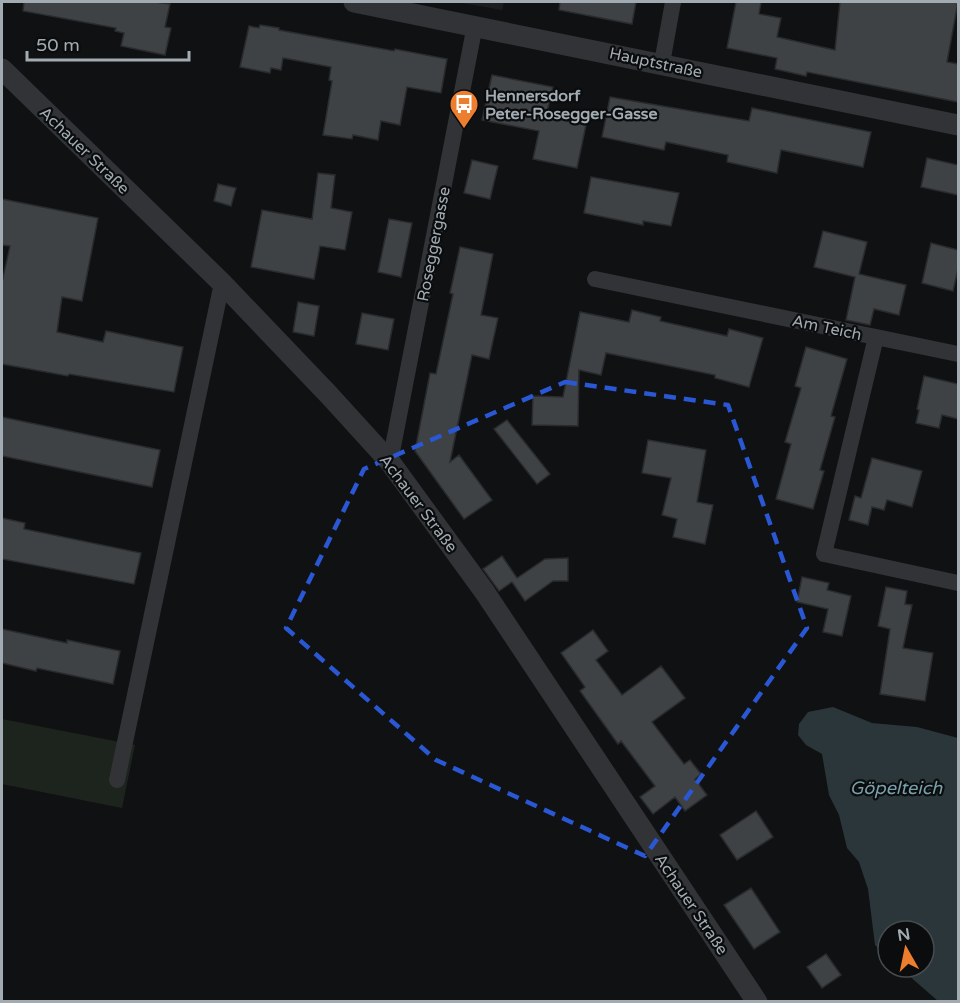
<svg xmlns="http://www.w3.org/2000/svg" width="960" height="1003" viewBox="0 0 960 1003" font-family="'Varela Round',sans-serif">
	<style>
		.built { fill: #1c1d1f }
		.green { fill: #1d241d }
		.water { fill: #2a363a }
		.building { fill: #3f4245; stroke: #2a2b2e; stroke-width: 1.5 }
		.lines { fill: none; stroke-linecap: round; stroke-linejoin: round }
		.minor { stroke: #313336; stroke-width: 16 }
		.tertiary { stroke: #313336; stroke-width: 21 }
		.marked { fill: none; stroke: #2a57d4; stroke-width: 4.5; stroke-dasharray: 12 8; stroke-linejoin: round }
		.labels { text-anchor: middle; stroke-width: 4.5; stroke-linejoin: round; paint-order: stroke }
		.street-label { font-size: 16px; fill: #a2abb2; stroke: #0b0c0d }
		.poi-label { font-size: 16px; font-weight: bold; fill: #a2abb2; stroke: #0b0c0d; text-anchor: start }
		.water-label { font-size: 18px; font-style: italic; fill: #79a1ad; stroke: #0b0c0d }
	</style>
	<rect width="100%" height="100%" fill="#101112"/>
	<path class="built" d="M 456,2 L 504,2 L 502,10 Z"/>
	<path class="green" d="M 2,719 L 135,745 L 122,808 L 2,784 Z"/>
	<path class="water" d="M 833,707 L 872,723 L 917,727 L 958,738 L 958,1001 L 938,1001 L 899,967 L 924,967 L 924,931 L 888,931 L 888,957 L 875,945 L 868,889 L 859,862 L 847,848 L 839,815 L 829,795 L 822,754 L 806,745 L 798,735 L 799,724 L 808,712 Z"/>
	<path class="building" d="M 24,2 L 155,2 L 170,4 L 165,27 L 171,28 L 165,55 L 121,46 L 124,33 L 115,31 L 116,28 L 23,11 Z
		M 560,2 L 636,2 L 632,24 L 559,10 Z
		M 736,2 L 761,2 L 759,14 L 781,18 L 777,37 L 835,50 L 840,2 L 958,2 L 947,62 L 958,64 L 958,102 L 807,72 L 806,76 L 775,69 L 777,58 L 727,48 Z
		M 260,25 L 279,28 L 279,30 L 394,51 L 395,49 L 447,59 L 441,93 L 407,87 L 400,125 L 381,121 L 378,140 L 353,135 L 352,139 L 323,135 L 332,81 L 329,80 L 331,67 L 283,58 L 281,70 L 271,68 L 270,73 L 240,67 L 249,26 L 259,28 Z
		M 492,75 L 553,87 L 546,116 L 586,125 L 577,168 L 533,159 L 539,131 L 482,120 Z
		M 610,97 L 749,121 L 752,108 L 871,132 L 863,167 L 781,150 L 777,173 L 727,162 L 728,155 L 666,142 L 664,150 L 602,137 Z
		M 927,158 L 958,165 L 958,195 L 921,187 Z
		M 472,160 L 498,166 L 490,199 L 464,193 Z
		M 318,173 L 335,175 L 331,208 L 352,212 L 345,250 L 320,246 L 314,279 L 251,267 L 262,210 L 312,219 Z
		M 591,177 L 679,193 L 671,226 L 643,221 L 643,225 L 584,213 Z
		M 218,184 L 236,188 L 231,206 L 214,201 Z
		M 2,199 L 98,218 L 82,301 L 62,297 L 57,332 L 103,342 L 106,331 L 183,347 L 174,392 L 69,374 L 68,376 L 2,364 L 2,282 L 10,246 L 2,245 Z
		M 389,219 L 412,223 L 401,277 L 378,272 Z
		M 823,231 L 867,242 L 859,274 L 906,285 L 899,315 L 874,309 L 870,325 L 846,320 L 855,277 L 814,267 Z
		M 931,243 L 958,250 L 958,269 L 953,291 L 922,283 Z
		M 460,247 L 493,254 L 481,315 L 498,318 L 489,359 L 472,355 L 450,462 L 459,455 L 492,500 L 464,519 L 415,451 L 430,373 L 436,374 L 453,294 L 450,293 Z
		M 298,302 L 319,306 L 314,336 L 293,332 Z
		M 632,310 L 661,317 L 660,321 L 727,336 L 729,329 L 763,338 L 749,387 L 715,378 L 715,375 L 606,353 L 601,375 L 579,370 L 578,426 L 532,425 L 533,396 L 563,397 L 580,312 L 629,322 Z
		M 362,313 L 394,319 L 388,350 L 356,344 Z
		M 806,347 L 847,359 L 831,416 L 835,417 L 820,470 L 824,471 L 813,509 L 776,499 L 791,444 L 785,442 L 801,388 L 795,386 Z
		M 924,376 L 958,384 L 958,419 L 942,415 L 939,428 L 916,423 L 919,410 L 917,409 Z
		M 2,417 L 160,450 L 152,487 L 2,456 Z
		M 507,420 L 550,474 L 537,484 L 494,429 Z
		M 648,440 L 706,450 L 697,502 L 713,505 L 705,544 L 673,537 L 677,519 L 662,515 L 671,478 L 642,473 Z
		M 872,458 L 922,471 L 912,507 L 887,500 L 884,510 L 872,507 L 868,525 L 849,520 L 855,496 L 861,498 Z
		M 2,518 L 25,523 L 24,529 L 141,553 L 134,584 L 2,559 Z
		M 502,556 L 517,578 L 545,559 L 568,558 L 568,581 L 553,581 L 525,601 L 512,582 L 499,591 L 483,569 Z
		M 802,577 L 829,583 L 827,590 L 851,596 L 842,636 L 823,632 L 828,609 L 797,602 Z
		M 886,587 L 907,591 L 905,604 L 912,605 L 903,648 L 933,653 L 925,701 L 880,694 L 890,629 L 878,626 Z
		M 2,629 L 67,643 L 67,640 L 120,651 L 113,684 L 37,668 L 36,671 L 2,663 Z
		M 593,630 L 608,651 L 596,660 L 622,695 L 661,666 L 685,698 L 652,722 L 684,764 L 690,760 L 701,774 L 695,779 L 707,795 L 685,811 L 675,797 L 653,814 L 640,797 L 655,786 L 621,741 L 618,744 L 580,691 L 585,687 L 561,653 Z
		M 756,811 L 773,837 L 737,860 L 720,835 Z
		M 751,888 L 780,932 L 754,949 L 724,905 Z
		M 826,954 L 841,975 L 822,988 L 807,967 Z"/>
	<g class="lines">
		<path class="minor" d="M 662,63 L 673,2
			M 595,279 L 958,354
			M 876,337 L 824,554 L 958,583
			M 390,462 L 475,25
			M 117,780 L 222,283"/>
		<path class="tertiary" d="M 354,2 L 958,125
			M 2,69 L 222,283 L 329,395 L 390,462 L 484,591 L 757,1002"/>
	</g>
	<path class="marked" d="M 565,382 L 728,405 L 807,628 L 645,856 L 436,760 L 286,628 L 364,469 Z"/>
	<defs>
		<g id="bus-pin" transform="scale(1.5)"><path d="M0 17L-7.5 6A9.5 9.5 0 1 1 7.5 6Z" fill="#ec7e2e" stroke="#0b0c0d"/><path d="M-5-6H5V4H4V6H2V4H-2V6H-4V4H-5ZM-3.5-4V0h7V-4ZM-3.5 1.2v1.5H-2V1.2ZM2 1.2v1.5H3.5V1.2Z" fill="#fff"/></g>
	</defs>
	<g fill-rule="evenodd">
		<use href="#bus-pin" x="464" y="104"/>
	</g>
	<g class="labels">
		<g class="street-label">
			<text transform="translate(656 62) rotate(12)" y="6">Hauptstraße</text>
			<text transform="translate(85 150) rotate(44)" y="6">Achauer Straße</text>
			<text transform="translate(433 244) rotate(-79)" y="6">Roseggergasse</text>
			<text transform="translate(827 327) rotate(12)" y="6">Am Teich</text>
			<text transform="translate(419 503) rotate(53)" y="6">Achauer Straße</text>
			<text transform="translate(692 904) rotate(56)" y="6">Achauer Straße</text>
		</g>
		<g class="poi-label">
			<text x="485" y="101">Hennersdorf<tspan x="485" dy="18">Peter-Rosegger-Gasse</tspan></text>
		</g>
		<g class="water-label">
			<text x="896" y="794">Göpelteich</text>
		</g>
	</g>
	<rect width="960" height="1003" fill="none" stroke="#a2abb2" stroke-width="6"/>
	<g transform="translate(906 949) rotate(351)"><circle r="28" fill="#0b0c0d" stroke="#474c4f" stroke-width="1.5"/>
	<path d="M0-4.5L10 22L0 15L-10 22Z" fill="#ec7e2e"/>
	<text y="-9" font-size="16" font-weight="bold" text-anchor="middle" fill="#a2abb2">N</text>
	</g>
	<path d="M27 51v9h162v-9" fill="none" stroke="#a2abb2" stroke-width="3"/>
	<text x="36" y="51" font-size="18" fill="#a2abb2" stroke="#0b0c0d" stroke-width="4.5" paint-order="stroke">50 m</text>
</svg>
